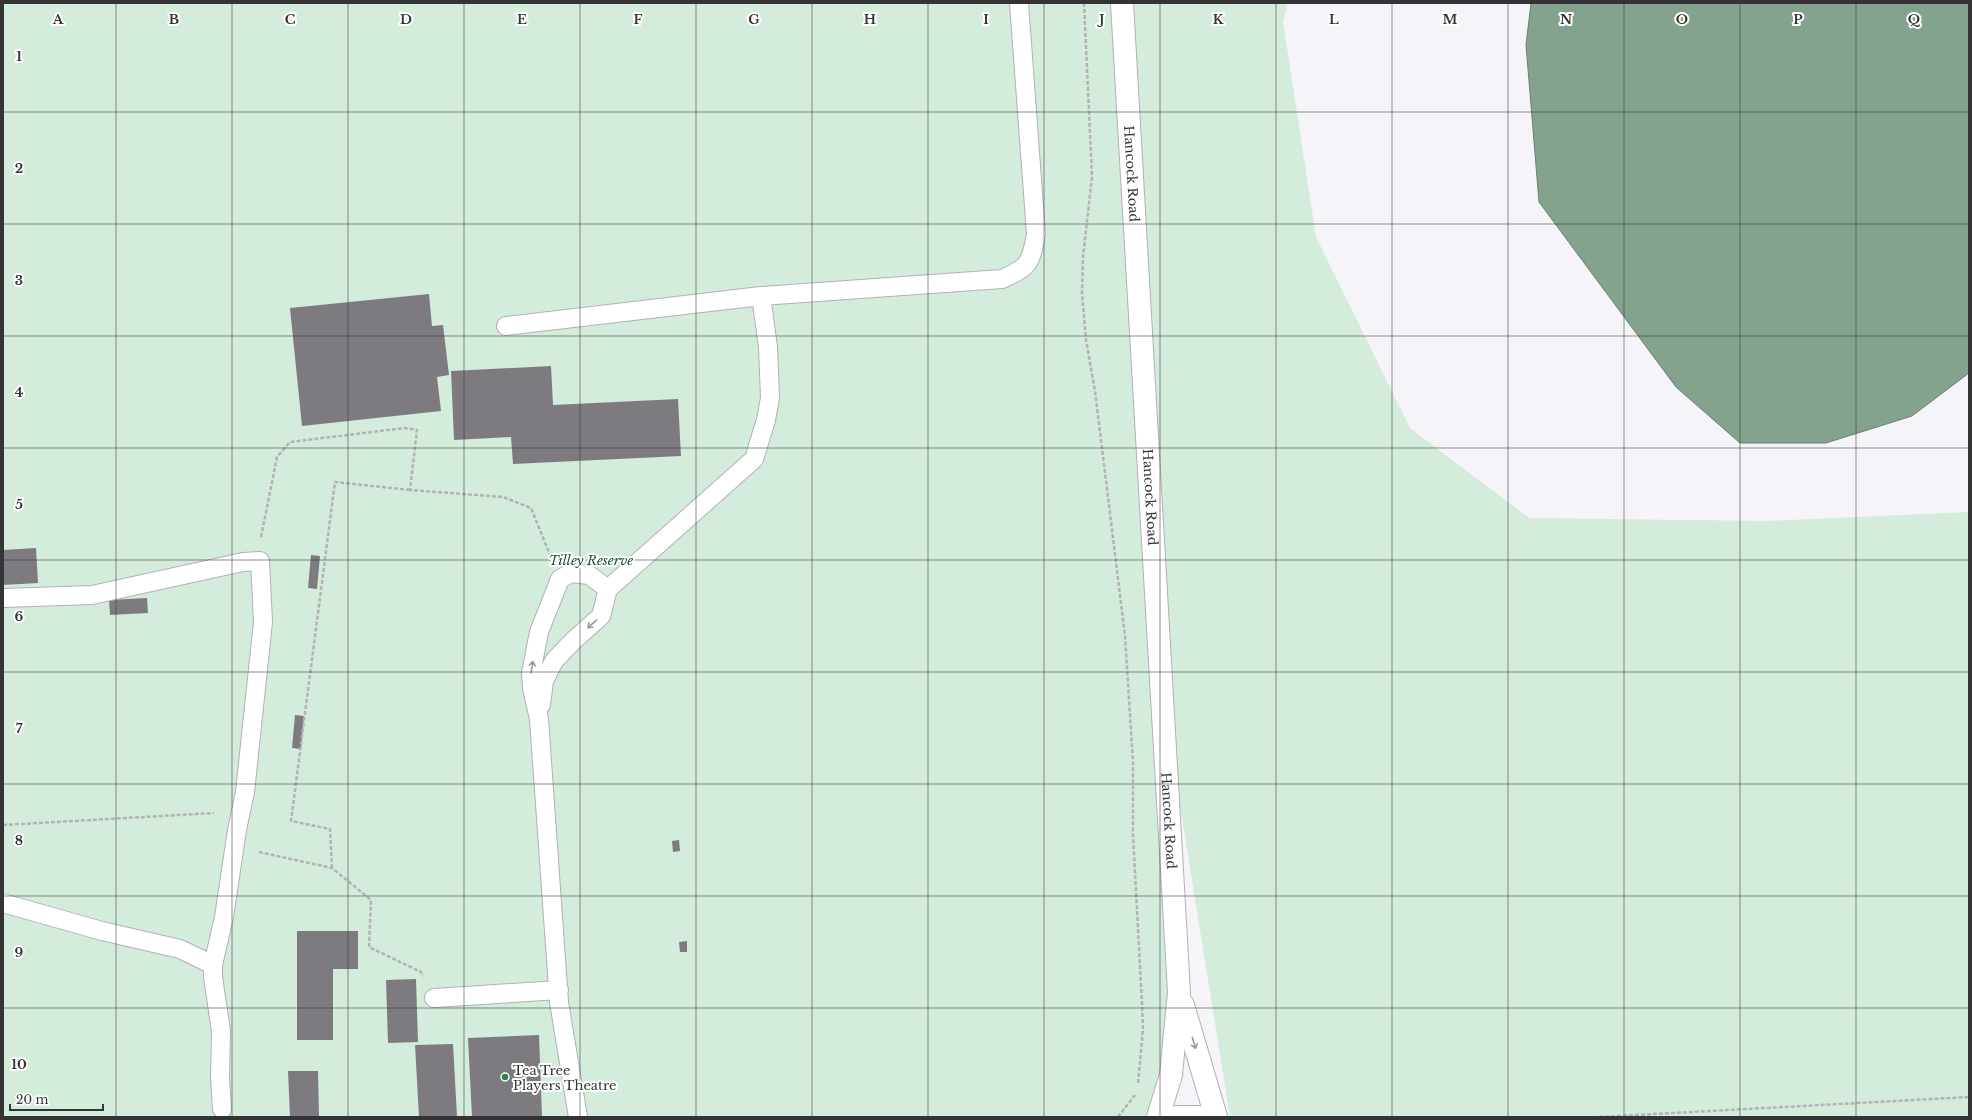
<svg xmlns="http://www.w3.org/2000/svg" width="1972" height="1120" viewBox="0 0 1972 1120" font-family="'Libre Baskerville',serif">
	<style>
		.green { fill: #d4ecdb }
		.water { fill: #84a38e; stroke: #6c8173 }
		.building { fill: #7d7b80 }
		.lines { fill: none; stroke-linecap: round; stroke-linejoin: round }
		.service-casing { stroke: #b2b0b5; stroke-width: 20 }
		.secondary-casing { stroke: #b2b0b5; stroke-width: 24 }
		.path { stroke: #b3b2b6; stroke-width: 2.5; stroke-dasharray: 4 2; stroke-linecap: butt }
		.service { stroke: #fff; stroke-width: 18 }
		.secondary { stroke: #fff; stroke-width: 22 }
		.oneway { stroke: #9a999a }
		.grid { fill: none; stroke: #343335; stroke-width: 1; stroke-opacity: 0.55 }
		.poi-dot { fill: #2e8051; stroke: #fff; stroke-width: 1.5 }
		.labels { text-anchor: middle; stroke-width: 4; stroke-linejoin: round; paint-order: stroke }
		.street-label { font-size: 13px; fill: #343335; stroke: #fff }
		.park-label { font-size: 13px; font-style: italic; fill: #194e30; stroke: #fff }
		.poi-label { font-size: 13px; fill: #343335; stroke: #fff; text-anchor: start }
		.grid-label { font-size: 13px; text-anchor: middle; font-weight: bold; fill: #343335; stroke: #fff; stroke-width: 4; stroke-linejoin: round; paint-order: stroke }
	</style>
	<rect width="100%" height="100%" fill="#f5f4f8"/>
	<path class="green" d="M 3,3 L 1288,3 L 1283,22 L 1316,237 L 1410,428 L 1529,518 L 1767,521 L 1969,512 L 1969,1117 L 1230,1117 L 1161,687 L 1179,992 L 1158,1117 L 3,1117 Z"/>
	<path class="water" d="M 1531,3 L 1969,3 L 1969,373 L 1912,416 L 1826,443 L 1740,443 L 1676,387 L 1539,202 L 1526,45 Z"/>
	<path class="building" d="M 429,294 L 432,326 L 443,325 L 449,375 L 437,377 L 441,411 L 302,426 L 290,308 Z
		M 551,366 L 553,405 L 678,399 L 681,456 L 513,464 L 511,437 L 454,440 L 451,371 Z
		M 36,548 L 38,583 L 3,585 L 3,550 Z
		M 311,555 L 320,556 L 317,589 L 308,588 Z
		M 147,598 L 148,613 L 110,615 L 109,600 Z
		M 295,715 L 304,716 L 301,749 L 292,748 Z
		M 679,840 L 680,851 L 673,852 L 672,841 Z
		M 297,931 L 358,931 L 358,969 L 333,969 L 333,1040 L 297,1040 Z
		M 687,941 L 687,952 L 680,952 L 679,942 Z
		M 416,979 L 418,1042 L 388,1043 L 386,980 Z
		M 539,1035 L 542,1117 L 472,1117 L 468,1038 Z
		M 453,1044 L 457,1117 L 419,1117 L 415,1045 Z
		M 288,1071 L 318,1071 L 319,1116 L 290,1117 Z"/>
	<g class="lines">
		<g class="service-casing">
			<path id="service" d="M 506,326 L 761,296 L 1002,279 C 1030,267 1031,262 1036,234 L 1019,3
				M 3,598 L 92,595 L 243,562 L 260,561 L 263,622 L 245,792 L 237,830 L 224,917 L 213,965 L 213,977 L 221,1031 L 220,1078 L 222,1109
				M 541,705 L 544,681 L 554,661 L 573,641 L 601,616 L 608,589 L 754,459 L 766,420 L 770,398 L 768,347 L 761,296
				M 3,903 L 102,931 L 180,949 L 213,965
				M 434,998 L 559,990
				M 578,1117 L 559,1002 L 539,719 L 532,688 L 531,673 L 539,632 L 560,579 L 571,573 L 589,575 L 608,589"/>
		</g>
		<g class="secondary-casing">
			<g id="secondary">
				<path id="s1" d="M 1122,3 L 1179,992 L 1171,1075 L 1158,1117"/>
				<path d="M 1183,1005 L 1216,1117"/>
				<path d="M 1175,1117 L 1199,1117"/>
			</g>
		</g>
		<path class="path" d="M 1084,3 L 1092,177 L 1083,257 L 1082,294 L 1086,340 L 1095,391 L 1125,636 L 1133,762 L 1133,835 L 1142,1003 L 1143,1029 L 1138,1083
			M 261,537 L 277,457 L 290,442 L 405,428 L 417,430 L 410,490 L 503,497 L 531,508 L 550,555
			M 3,825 L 214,813
			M 259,852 L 332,868 L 371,900 L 369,947 L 421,972 L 423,976
			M 332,868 L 330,829 L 291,821 L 335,482 L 410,490
			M 1118,1117 L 1135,1095
			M 1599,1117 L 1969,1097"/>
		<use href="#service" class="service"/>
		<use href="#secondary" class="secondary"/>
	</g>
	<defs><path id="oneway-shaft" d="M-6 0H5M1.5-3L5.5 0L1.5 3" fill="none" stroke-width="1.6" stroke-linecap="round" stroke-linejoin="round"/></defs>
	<g class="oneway">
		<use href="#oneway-shaft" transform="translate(592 624) rotate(139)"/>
		<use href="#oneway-shaft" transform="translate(532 667) rotate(-81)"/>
		<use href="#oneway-shaft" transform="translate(1194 1043) rotate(73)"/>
	</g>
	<path class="grid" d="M 116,3 L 116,1117M 232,3 L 232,1117M 348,3 L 348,1117M 464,3 L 464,1117M 580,3 L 580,1117M 696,3 L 696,1117M 812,3 L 812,1117M 928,3 L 928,1117M 1044,3 L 1044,1117M 1160,3 L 1160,1117M 1276,3 L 1276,1117M 1392,3 L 1392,1117M 1508,3 L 1508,1117M 1624,3 L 1624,1117M 1740,3 L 1740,1117M 1856,3 L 1856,1117M 3,112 L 1969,112M 3,224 L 1969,224M 3,336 L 1969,336M 3,448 L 1969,448M 3,560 L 1969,560M 3,672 L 1969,672M 3,784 L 1969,784M 3,896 L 1969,896M 3,1008 L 1969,1008"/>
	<circle class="poi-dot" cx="505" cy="1077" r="4"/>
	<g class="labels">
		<g class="street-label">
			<text dy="5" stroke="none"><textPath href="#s1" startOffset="171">Hancock Road</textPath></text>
			<text dy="5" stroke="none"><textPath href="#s1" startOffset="495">Hancock Road</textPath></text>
			<text dy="5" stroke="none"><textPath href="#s1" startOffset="819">Hancock Road</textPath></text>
		</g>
		<g class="park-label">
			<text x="591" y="565">Tilley Reserve</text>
		</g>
		<g class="poi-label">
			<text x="513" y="1075">Tea Tree<tspan x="513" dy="15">Players Theatre</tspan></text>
		</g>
	</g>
	<g class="grid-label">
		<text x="58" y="24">A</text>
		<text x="174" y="24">B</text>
		<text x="290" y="24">C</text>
		<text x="406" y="24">D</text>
		<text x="522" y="24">E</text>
		<text x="638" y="24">F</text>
		<text x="754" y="24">G</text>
		<text x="870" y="24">H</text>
		<text x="986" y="24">I</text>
		<text x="1102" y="24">J</text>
		<text x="1218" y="24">K</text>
		<text x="1334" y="24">L</text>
		<text x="1450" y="24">M</text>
		<text x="1566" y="24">N</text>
		<text x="1682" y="24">O</text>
		<text x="1798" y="24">P</text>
		<text x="1914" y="24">Q</text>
		<text x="19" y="61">1</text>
		<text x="19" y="173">2</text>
		<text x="19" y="285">3</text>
		<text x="19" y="397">4</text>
		<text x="19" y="509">5</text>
		<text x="19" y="621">6</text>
		<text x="19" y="733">7</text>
		<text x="19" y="845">8</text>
		<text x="19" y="957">9</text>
		<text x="19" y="1069">10</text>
	</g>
	<rect width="1972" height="1120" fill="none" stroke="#343335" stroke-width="8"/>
	<path d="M10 1104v6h93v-6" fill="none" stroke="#343335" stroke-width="2"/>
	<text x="16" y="1104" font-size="12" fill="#343335" stroke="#ffffff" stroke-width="3" paint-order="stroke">20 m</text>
</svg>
